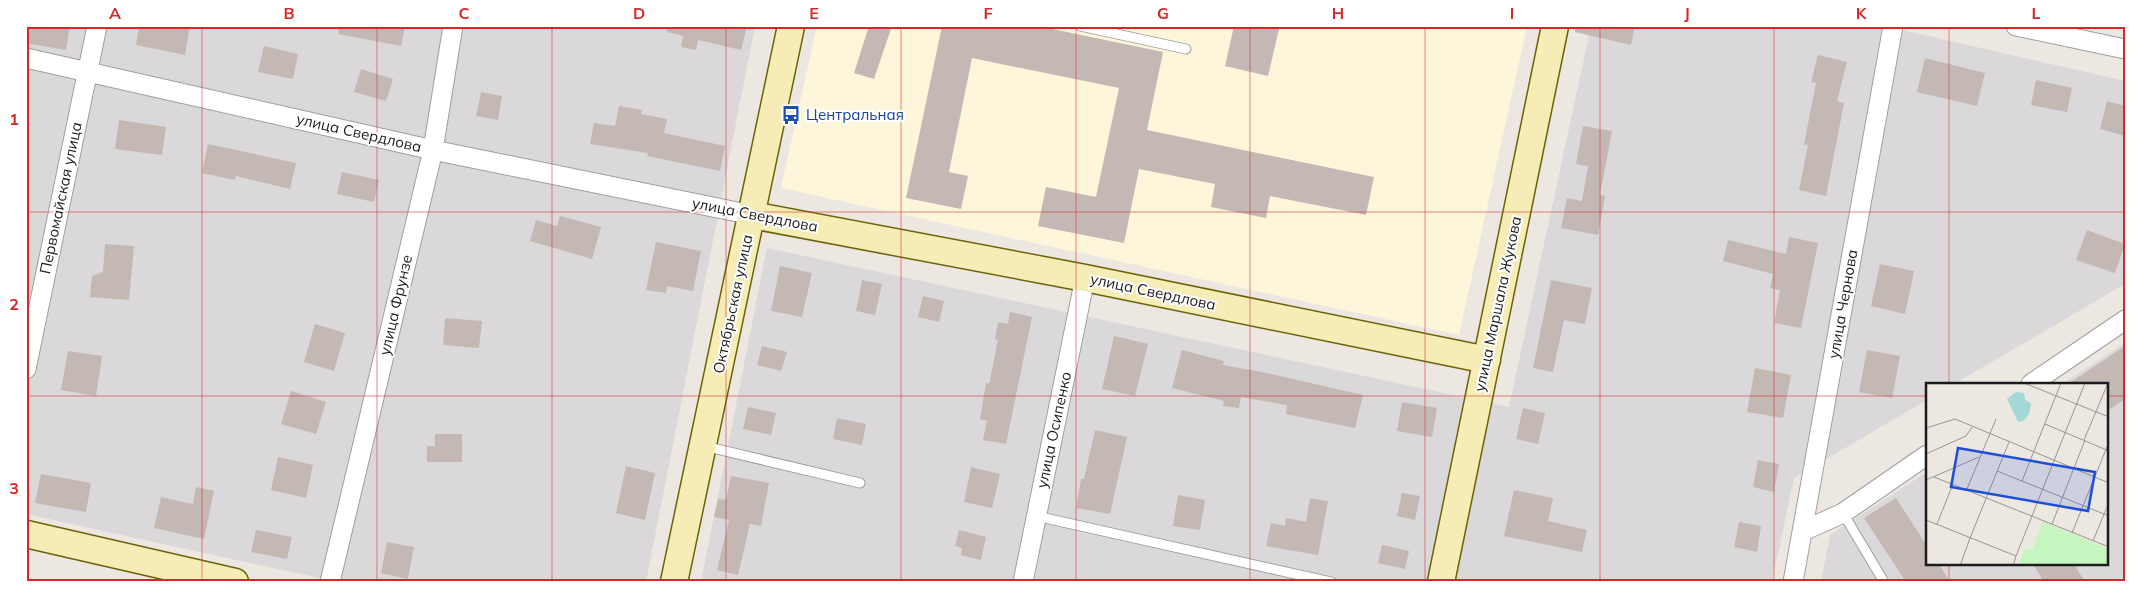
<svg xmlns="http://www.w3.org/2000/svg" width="2151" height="608" viewBox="0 0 2151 608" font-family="Mulish,sans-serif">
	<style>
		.residential { fill: #dad8d9 }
		.education { fill: #fdf6da }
		.building { fill: #c4b8b5 }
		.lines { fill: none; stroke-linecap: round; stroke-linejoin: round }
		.lane-casing { stroke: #9f9f9f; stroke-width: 11 }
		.street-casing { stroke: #9f9f9f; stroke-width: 21 }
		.secondary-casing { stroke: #6c6309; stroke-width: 29 }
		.lane { stroke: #fff; stroke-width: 9 }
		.street { stroke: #fff; stroke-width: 19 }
		.secondary { stroke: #f6ecb6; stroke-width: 26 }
		.grid { fill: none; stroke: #d62828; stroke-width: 1; stroke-opacity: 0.55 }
		.labels { text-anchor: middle; stroke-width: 4; stroke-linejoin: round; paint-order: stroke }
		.transit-label { font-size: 15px; fill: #164399; stroke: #fff; text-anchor: start }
		.street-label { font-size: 15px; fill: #1b1b1b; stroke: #fff }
		.inset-road { fill: none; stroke: #999592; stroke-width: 1 }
		.view { fill: #1d4ed8; fill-opacity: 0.15; stroke: #1d4ed8; stroke-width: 2.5 }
		.inset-edge { fill: none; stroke: #1b1b1b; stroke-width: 2.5 }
		.neatline { fill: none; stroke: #d62828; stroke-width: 2 }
		.grid-label { font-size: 16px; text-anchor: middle; font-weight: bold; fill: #d62828 }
	</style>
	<rect width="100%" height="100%" fill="#ede7e1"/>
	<path class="residential" d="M 26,26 L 755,26 L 646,582 L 338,582 L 26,514 Z
		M 1591,26 L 1885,26 L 2125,81 L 2125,284 L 1954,384 L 1927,384 L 1927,400 L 1794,478 L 1772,582 L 701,582 L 767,248 L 1509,407 Z
		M 2125,343 L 2125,582 L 1821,582 L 1830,535 L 1927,472 L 1927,564 L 2107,564 L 2107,384 L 2062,384 Z"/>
	<path class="education" d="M 817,26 L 1527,26 L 1459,335 L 781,188 Z"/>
	<path class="building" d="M 26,26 L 70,26 L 66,50 L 26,43 Z
		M 139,26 L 190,26 L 185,55 L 136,45 Z
		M 339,26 L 405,26 L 401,46 L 338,34 Z
		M 667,26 L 747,26 L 741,50 L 698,40 L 696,50 L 681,47 L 683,36 L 667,32 Z
		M 869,26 L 892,26 L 874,79 L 854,73 Z
		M 942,26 L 1038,26 L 1163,52 L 1147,130 L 1374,177 L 1366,215 L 1270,196 L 1266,218 L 1211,207 L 1215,184 L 1139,169 L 1124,243 L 1038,226 L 1046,187 L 1096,197 L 1119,88 L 972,58 L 949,172 L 968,176 L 961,209 L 906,198 Z
		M 1234,26 L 1269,26 L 1279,29 L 1268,76 L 1225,66 Z
		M 1576,26 L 1635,26 L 1631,45 L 1575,32 Z
		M 264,46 L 298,54 L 293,79 L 258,72 Z
		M 1818,55 L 1847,62 L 1837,101 L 1844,103 L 1826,196 L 1799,190 L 1808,145 L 1804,144 L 1816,83 L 1811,82 Z
		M 1925,58 L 1985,73 L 1977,106 L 1917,92 Z
		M 361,69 L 393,79 L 386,101 L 354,92 Z
		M 2036,80 L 2072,88 L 2067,112 L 2031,105 Z
		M 481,92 L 502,96 L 498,120 L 476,116 Z
		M 2107,101 L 2125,106 L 2125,136 L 2100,129 Z
		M 619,106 L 642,110 L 641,114 L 667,119 L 664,133 L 725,146 L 720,171 L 647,156 L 648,153 L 590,144 L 594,123 L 615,126 Z
		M 119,120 L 166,127 L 162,155 L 115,149 Z
		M 1583,126 L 1612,131 L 1600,195 L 1605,196 L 1598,235 L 1561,228 L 1567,198 L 1582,201 L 1588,166 L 1576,164 Z
		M 208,144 L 296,163 L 290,189 L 236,176 L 235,180 L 202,173 Z
		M 342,172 L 379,180 L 374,202 L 337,194 Z
		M 560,216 L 601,227 L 592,259 L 530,241 L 536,220 L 557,226 Z
		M 2087,230 L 2125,244 L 2115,273 L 2076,260 Z
		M 1789,237 L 1818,243 L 1801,328 L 1774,323 L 1780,290 L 1770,288 L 1773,274 L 1723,261 L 1728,240 L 1786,254 Z
		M 656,242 L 701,251 L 693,291 L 667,286 L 666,293 L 646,290 Z
		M 105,244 L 134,246 L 129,300 L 90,297 L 92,276 L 103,272 Z
		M 1880,264 L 1914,271 L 1905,314 L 1871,306 Z
		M 780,266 L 812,273 L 802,317 L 771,311 Z
		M 862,280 L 882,284 L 875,315 L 856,311 Z
		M 1551,280 L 1592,288 L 1585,324 L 1564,320 L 1553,372 L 1533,368 Z
		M 923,296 L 944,301 L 939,322 L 918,317 Z
		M 1010,312 L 1032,317 L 1006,444 L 983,440 L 987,421 L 980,419 L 986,383 L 989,384 L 998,340 L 995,339 L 998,322 L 1008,324 Z
		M 445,318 L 482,321 L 479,348 L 443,345 Z
		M 315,324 L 345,333 L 334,371 L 304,362 Z
		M 1114,336 L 1148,344 L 1135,396 L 1102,389 Z
		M 762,346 L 787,352 L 781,371 L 757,365 Z
		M 2125,346 L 2125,399 L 2107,411 L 2107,384 L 2068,384 Z
		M 1182,350 L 1224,361 L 1223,365 L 1267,373 L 1363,395 L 1355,428 L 1286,414 L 1287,405 L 1241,397 L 1239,408 L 1223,406 L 1224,401 L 1172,388 Z
		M 1867,350 L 1900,356 L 1892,398 L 1859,392 Z
		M 68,351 L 102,356 L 96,396 L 61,390 Z
		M 1755,368 L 1791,375 L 1783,418 L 1747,412 Z
		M 291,391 L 326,402 L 316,434 L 281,424 Z
		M 1402,402 L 1437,408 L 1432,437 L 1397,431 Z
		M 748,407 L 776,413 L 771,435 L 743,429 Z
		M 1523,408 L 1545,413 L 1538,444 L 1516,439 Z
		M 837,418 L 866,424 L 862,445 L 833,439 Z
		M 1095,430 L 1127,437 L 1110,514 L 1076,508 L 1081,479 L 1084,479 Z
		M 435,434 L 462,434 L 462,462 L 427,462 L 427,446 L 435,446 Z
		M 278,457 L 313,465 L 306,498 L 271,490 Z
		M 1758,460 L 1779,464 L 1774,492 L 1753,487 Z
		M 626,466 L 655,473 L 645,520 L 616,513 Z
		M 971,467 L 1000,474 L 992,508 L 964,502 Z
		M 41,474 L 91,483 L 86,512 L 35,503 Z
		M 731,476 L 769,483 L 761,526 L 750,524 L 738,575 L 717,570 L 729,520 L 714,517 L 718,499 L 726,500 Z
		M 196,487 L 214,491 L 204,539 L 154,528 L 161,497 L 193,504 Z
		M 1514,490 L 1553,498 L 1548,521 L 1587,530 L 1582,552 L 1504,536 Z
		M 1402,493 L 1420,496 L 1415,520 L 1397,516 Z
		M 1178,495 L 1205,500 L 1200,530 L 1173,526 Z
		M 1310,498 L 1328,501 L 1318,555 L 1266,546 L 1271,523 L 1285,526 L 1286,518 L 1306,522 Z
		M 1896,498 L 1927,546 L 1927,564 L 1939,564 L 1950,582 L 1906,582 L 1864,518 Z
		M 1739,522 L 1761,526 L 1757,552 L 1734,547 Z
		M 256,530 L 292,537 L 287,559 L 251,552 Z
		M 959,530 L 986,537 L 981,560 L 961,555 L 962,548 L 955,546 Z
		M 387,542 L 414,547 L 408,579 L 381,573 Z
		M 1382,545 L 1409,551 L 1405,569 L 1378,563 Z
		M 2033,564 L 2074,564 L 2085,582 L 2044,582 Z"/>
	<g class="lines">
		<g class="lane-casing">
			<path id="lane" d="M 1080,26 L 1186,49
				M 704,446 L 860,483
				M 1843,513 L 1884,582
				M 1036,516 L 1331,582"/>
		</g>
		<g class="street-casing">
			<path id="street" d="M 2016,26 L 2125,49
				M 26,58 L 433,150 L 752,215
				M 26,369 L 97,26
				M 2031,384 L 2125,320
				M 1803,531 L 1843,513 L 1927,455
				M 330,582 L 433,150 L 453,26
				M 1023,582 L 1085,278
				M 1793,582 L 1893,26"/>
		</g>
		<g class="secondary-casing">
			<path id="secondary" d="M 752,215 L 1085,278 L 1487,360
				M 26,534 L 235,582
				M 674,582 L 791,26
				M 1441,582 L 1555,26"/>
		</g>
		<use href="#lane" class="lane"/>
		<use href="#street" class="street"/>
		<use href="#secondary" class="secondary"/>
	</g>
	<path class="grid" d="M 202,26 L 202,582M 377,26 L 377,582M 552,26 L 552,582M 726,26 L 726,582M 901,26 L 901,582M 1076,26 L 1076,582M 1250,26 L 1250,582M 1425,26 L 1425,582M 1600,26 L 1600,582M 1774,26 L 1774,582M 1949,26 L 1949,384M 26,212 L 2125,212M 26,396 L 1927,396M 2107,396 L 2125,396M 1949,564 L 1949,582"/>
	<defs>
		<g id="bus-bare" transform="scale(1.5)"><path d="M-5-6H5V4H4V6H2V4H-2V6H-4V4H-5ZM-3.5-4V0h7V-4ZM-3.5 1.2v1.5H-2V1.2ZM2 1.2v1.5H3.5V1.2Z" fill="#1a4fb4" stroke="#fff" stroke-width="2.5" paint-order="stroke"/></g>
	</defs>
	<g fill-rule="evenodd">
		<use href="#bus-bare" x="791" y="115"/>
	</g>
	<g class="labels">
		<g class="transit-label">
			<text x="806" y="120">Центральная</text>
		</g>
		<g class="street-label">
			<text transform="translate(359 133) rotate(13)" y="5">улица Свердлова</text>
			<text transform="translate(61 198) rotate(-78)" y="5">Первомайская улица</text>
			<text transform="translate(755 215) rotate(11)" y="5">улица Свердлова</text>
			<text transform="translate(1153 292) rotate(12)" y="5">улица Свердлова</text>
			<text transform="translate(733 304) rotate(-78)" y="5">Октябрьская улица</text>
			<text transform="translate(1498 304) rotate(-78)" y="5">улица Маршала Жукова</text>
			<text transform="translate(1843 304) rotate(-80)" y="5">улица Чернова</text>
			<text transform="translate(396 305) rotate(-77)" y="5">улица Фрунзе</text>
			<text transform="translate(1054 430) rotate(-78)" y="5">улица Осипенко</text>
		</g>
	</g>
	<g transform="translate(1926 383)">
		<rect width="182" height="182" fill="#ede7e1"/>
		<path d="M 117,139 L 182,166 L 182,182 L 92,183 L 99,165 L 106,167 Z" fill="#c5f6bf"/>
		<path d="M 90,9 L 98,10 L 99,16 L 105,21 L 103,31 L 97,38 L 92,39 L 81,16 Z" fill="#a3d8d9"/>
		<path class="inset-road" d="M 98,0 L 183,34M 119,41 L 183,68M 0,45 L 29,36 L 183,100M 158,57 L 182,0M 0,71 L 40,53 L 46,44M 71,88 L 183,133M 8,94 L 183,164M 0,97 L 53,74M 96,98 L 135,0M 41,106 L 70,36M 0,137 L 90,173 L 87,183M 11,141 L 27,101M 126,141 L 159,57M 146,150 L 183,59M 44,155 L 83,59M 167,158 L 183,119M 90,173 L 159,0M 34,183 L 44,155"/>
		<path class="view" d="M 32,65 L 169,89 L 162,128 L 25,104 Z"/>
		<rect width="182" height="182" class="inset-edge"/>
	</g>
	<rect width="2151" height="608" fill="none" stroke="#ffffff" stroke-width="55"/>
	<rect x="28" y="28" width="2096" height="552" class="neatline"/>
	<g class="grid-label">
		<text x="115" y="19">A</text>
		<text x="289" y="19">B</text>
		<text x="464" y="19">C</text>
		<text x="639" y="19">D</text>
		<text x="814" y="19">E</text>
		<text x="988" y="19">F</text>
		<text x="1163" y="19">G</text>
		<text x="1338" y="19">H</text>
		<text x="1512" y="19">I</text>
		<text x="1687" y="19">J</text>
		<text x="1861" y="19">K</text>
		<text x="2036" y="19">L</text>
		<text x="14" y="125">1</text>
		<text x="14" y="310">2</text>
		<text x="14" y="494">3</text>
	</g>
</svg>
